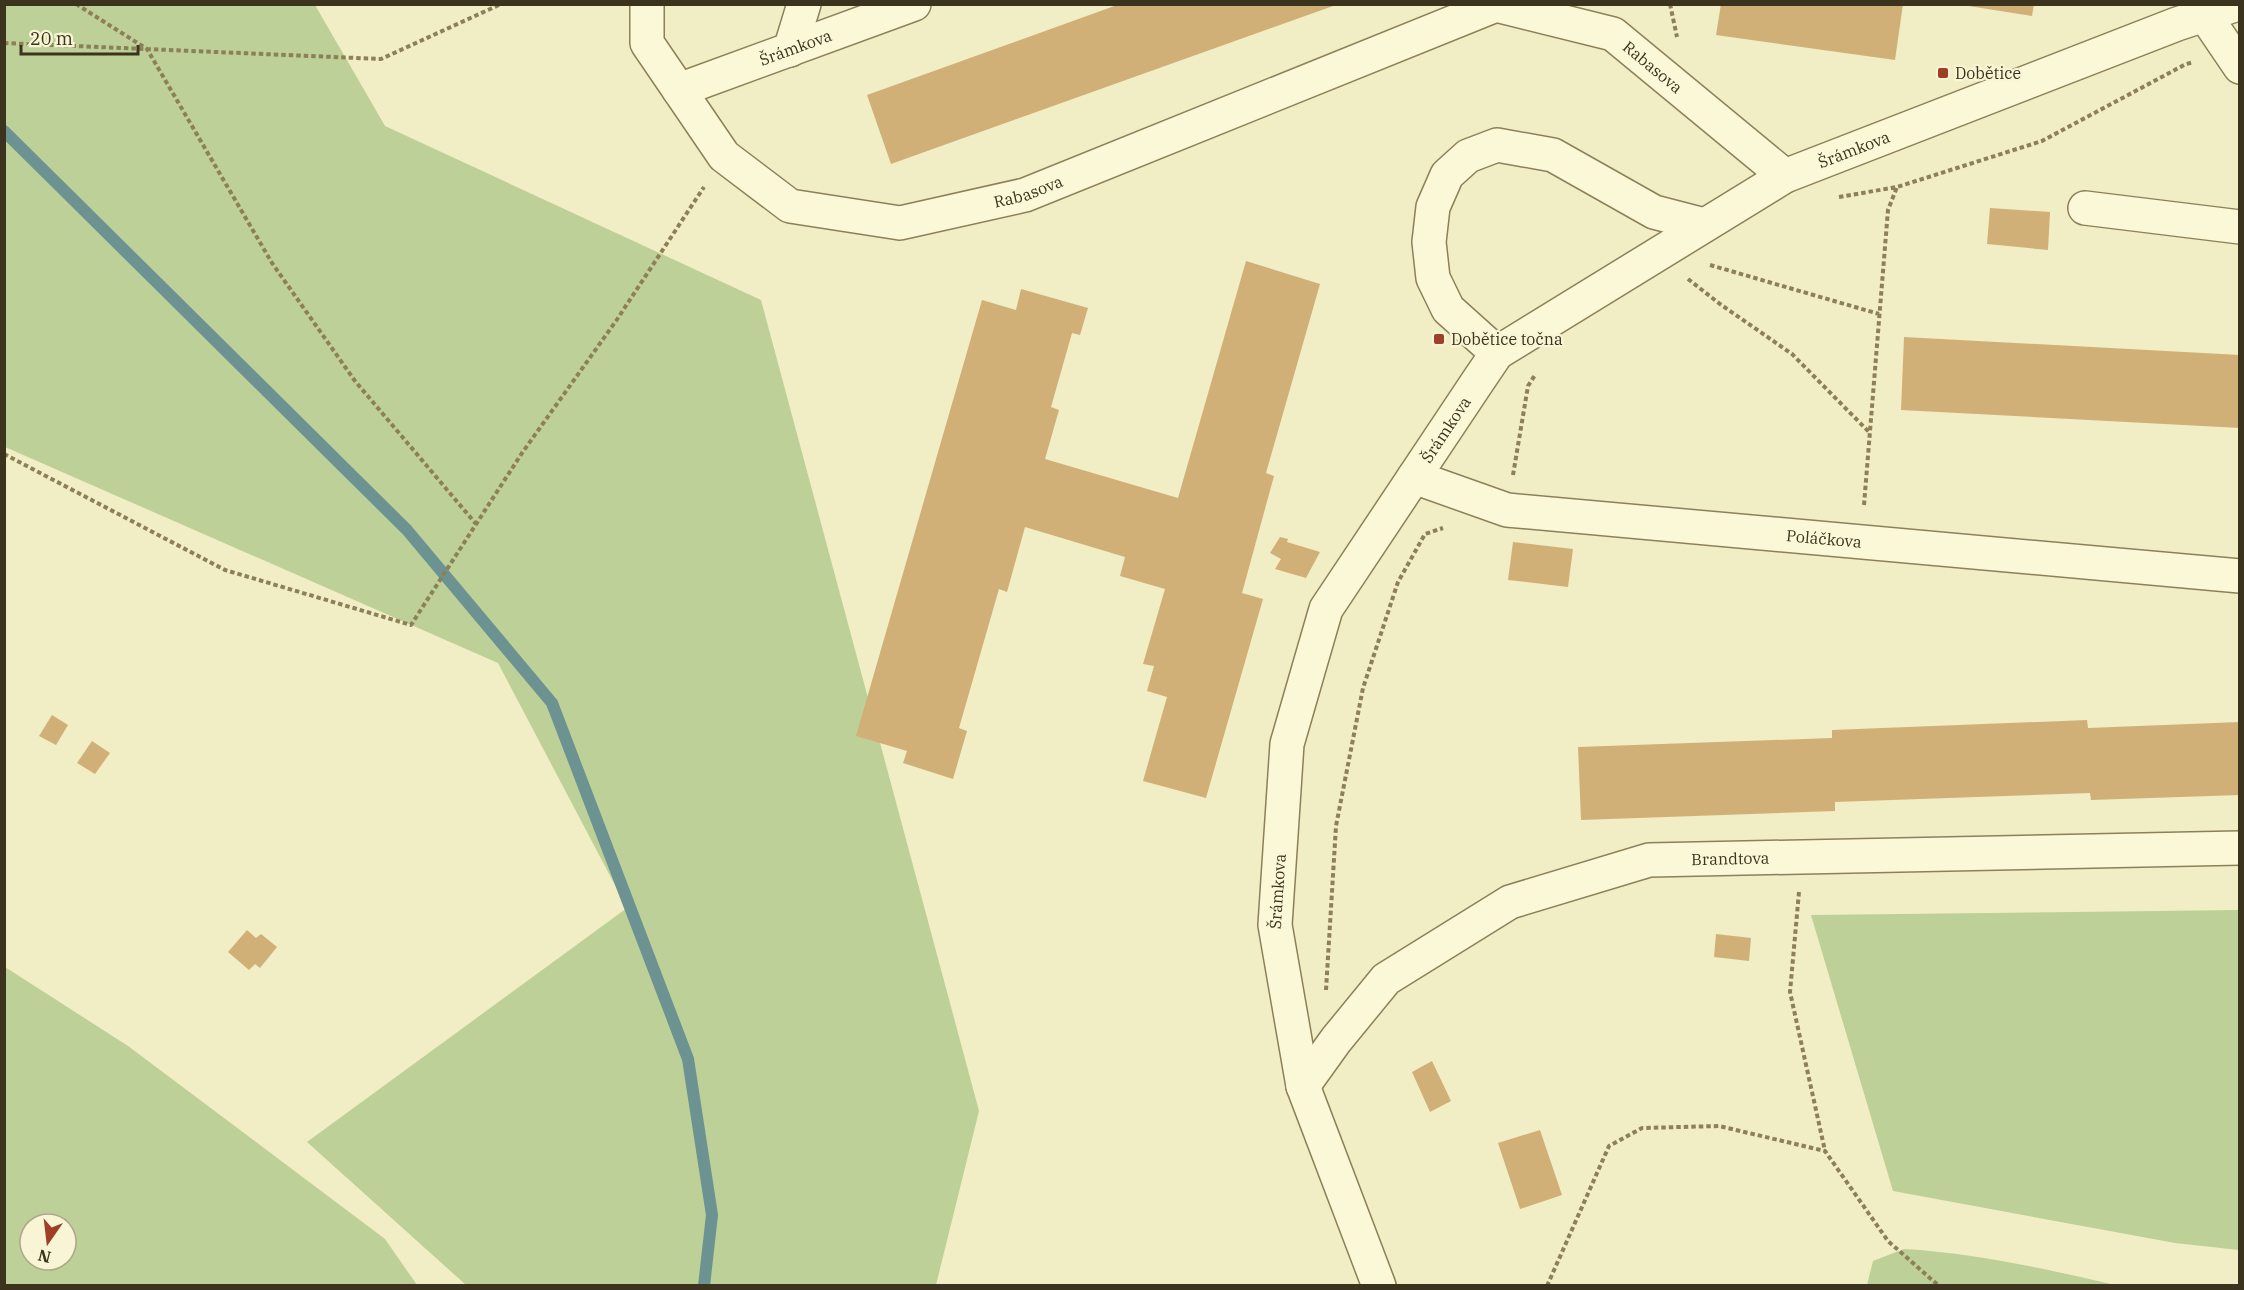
<svg xmlns="http://www.w3.org/2000/svg" width="2244" height="1290" viewBox="0 0 2244 1290" font-family="'IBM Plex Serif',serif">
	<style>
		.green { fill: #bdd097; fill-rule: evenodd }
		.lines { fill: none; stroke-linecap: round; stroke-linejoin: round }
		.stream { stroke: #6c9392; stroke-width: 12 }
		.building { fill: #d1b078 }
		.minor-casing { stroke: #8d8059; stroke-width: 36 }
		.path { stroke: #8d8059; stroke-width: 4; stroke-dasharray: 4.5 3; stroke-linecap: butt }
		.minor { stroke: #fbf8d8; stroke-width: 33 }
		.poi-dot { fill: #9f3f26; stroke: #f8f5d4; stroke-width: 2 }
		.labels { text-anchor: middle; stroke-width: 4.5; stroke-linejoin: round; paint-order: stroke }
		.street-label { font-size: 16px; fill: #3c331e; stroke: #f8f5d4 }
		.poi-label { font-size: 16px; fill: #3c331e; stroke: #f8f5d4; text-anchor: start }
	</style>
	<rect width="100%" height="100%" fill="#f1edc4"/>
	<path class="green" d="M 5,5 L 315,5 L 385,126 L 761,300 L 979,1111 L 936,1285 L 466,1285 L 307,1142 L 627,908 L 498,663 L 5,447 Z
		M 2239,910 L 2239,1250 L 2175,1243 L 1893,1191 L 1811,915 Z
		M 5,967 L 128,1046 L 385,1239 L 417,1285 L 5,1285 ZM 30,1224 L 66,1224 L 66,1260 L 30,1260 Z
		M 1904,1249 C 1975,1253 2046,1269 2115,1285 L 1867,1285 L 1873,1261 Z"/>
	<g class="lines">
		<path class="stream" d="M 4,131 L 407,530 L 552,703 L 688,1059 L 712,1215 L 704,1286"/>
	</g>
	<path class="building" d="M 1120,4 L 1336,5 L 891,164 L 867,95 Z
		M 1721,4 L 1903,4 L 1895,60 L 1716,35 Z
		M 1956,4 L 2034,4 L 2032,16 Z
		M 1990,208 L 2050,212 L 2048,250 L 1987,244 Z
		M 1246,261 L 1320,284 L 1266,473 L 1274,476 L 1242,593 L 1263,599 L 1206,798 L 1143,781 L 1167,697 L 1147,691 L 1154,666 L 1143,664 L 1165,589 L 1120,576 L 1125,557 L 1025,527 L 1007,592 L 999,589 L 959,728 L 967,731 L 953,779 L 903,763 L 907,751 L 856,736 L 982,300 L 1016,310 L 1021,289 L 1088,308 L 1080,335 L 1072,333 L 1051,407 L 1059,410 L 1045,459 L 1178,498 Z
		M 1904,337 L 2240,355 L 2240,428 L 1901,410 Z
		M 1280,537 L 1288,539 L 1287,542 L 1320,552 L 1306,578 L 1275,569 L 1281,559 L 1270,553 Z
		M 1513,542 L 1573,549 L 1568,587 L 1508,580 Z
		M 52,715 L 68,725 L 56,745 L 39,736 Z
		M 2087,720 L 2088,728 L 2240,722 L 2240,795 L 2091,800 L 2090,793 L 1835,802 L 1835,811 L 1581,820 L 1578,747 L 1832,738 L 1832,730 Z
		M 92,741 L 110,753 L 95,774 L 77,763 Z
		M 247,930 L 256,938 L 261,934 L 277,947 L 260,968 L 255,964 L 249,970 L 228,952 Z
		M 1716,934 L 1751,938 L 1749,961 L 1714,957 Z
		M 1432,1061 L 1451,1101 L 1430,1112 L 1412,1072 Z
		M 1540,1130 L 1562,1195 L 1520,1209 L 1498,1143 Z"/>
	<g class="lines">
		<g class="minor-casing">
			<g id="minor">
				<path id="s1" d="M 647,4 L 647,43 L 724,156 L 790,206 L 900,223 L 1025,195 L 1496,5 L 1613,34 L 1785,176"/>
				<path d="M 2204,14 L 2240,67"/>
				<path d="M 790,50 L 804,4"/>
				<path id="s2" d="M 679,90 L 914,4"/>
				<path d="M 2085,208 L 2240,227"/>
				<path d="M 1497,353 L 1448,309 L 1433,278 L 1429,242 L 1433,207 L 1447,175 L 1468,156 L 1497,145 L 1553,155 L 1654,212 L 1704,225"/>
				<path id="s3" d="M 1414,477 L 1507,510 L 2240,576"/>
				<path id="s4" d="M 1303,1086 L 1336,1040 L 1386,979 L 1510,902 L 1649,860 L 2240,848"/>
				<path id="s5" d="M 1379,1286 L 1303,1086 L 1275,925 L 1287,744 L 1326,609 L 1478,381 L 1497,353 L 1785,176 L 2177,24 L 2238,4"/>
			</g>
		</g>
		<path class="path" d="M 76,4 L 147,49 L 272,263 L 355,381 L 476,524
			M 1670,4 L 1677,37
			M 4,43 L 381,59 L 501,4
			M 1839,197 L 1897,187 L 2042,141 L 2186,64 L 2194,62
			M 1710,265 L 1879,314
			M 1688,279 L 1720,304 L 1792,354 L 1869,432
			M 4,454 L 225,570 L 411,625 L 522,453 L 616,321 L 704,187
			M 1513,475 L 1528,386 L 1535,375
			M 1864,505 L 1888,210 L 1897,187
			M 1799,892 L 1790,992 L 1825,1151
			M 1326,990 L 1336,826 L 1363,688 L 1398,582 L 1425,534 L 1443,528
			M 1547,1286 L 1609,1146 L 1642,1128 L 1719,1126 L 1825,1151 L 1888,1241 L 1939,1286"/>
		<use href="#minor" class="minor"/>
	</g>
	<g class="poi-dot">
		<rect x="1937" y="67" width="12" height="12" rx="3"/>
		<rect x="1433" y="333" width="12" height="12" rx="3"/>
	</g>
	<g class="labels">
		<g class="street-label">
			<text dy="6" stroke="none"><textPath href="#s2" startOffset="124">Šrámkova</textPath></text>
			<text dy="6" stroke="none"><textPath href="#s1" startOffset="1178">Rabasova</textPath></text>
			<text dy="6" stroke="none"><textPath href="#s5" startOffset="1419">Šrámkova</textPath></text>
			<text dy="6" stroke="none"><textPath href="#s1" startOffset="502">Rabasova</textPath></text>
			<text dy="6" stroke="none"><textPath href="#s5" startOffset="915">Šrámkova</textPath></text>
			<text dy="6" stroke="none"><textPath href="#s3" startOffset="417">Poláčkova</textPath></text>
			<text dy="6" stroke="none"><textPath href="#s4" startOffset="508">Brandtova</textPath></text>
			<text dy="6" stroke="none"><textPath href="#s5" startOffset="411">Šrámkova</textPath></text>
		</g>
		<g class="poi-label">
			<text x="1955" y="79">Dobětice</text>
			<text x="1451" y="345">Dobětice točna</text>
		</g>
	</g>
	<rect width="2244" height="1290" fill="none" stroke="#3c331e" stroke-width="12"/>
	<g transform="translate(48 1242) rotate(194)"><circle r="28" fill="#f8f5d4" stroke="#ada78b" stroke-width="1.5"/>
	<path d="M0-4.5L10 22L0 15L-10 22Z" fill="#9f3f26"/>
	<text y="-9" font-size="16" font-weight="bold" text-anchor="middle" fill="#3c331e">N</text>
	</g>
	<path d="M21 45v9h117v-9" fill="none" stroke="#3c331e" stroke-width="3"/>
	<text x="30" y="45" font-size="18" fill="#3c331e" stroke="#f8f5d4" stroke-width="4.5" paint-order="stroke">20 m</text>
</svg>
